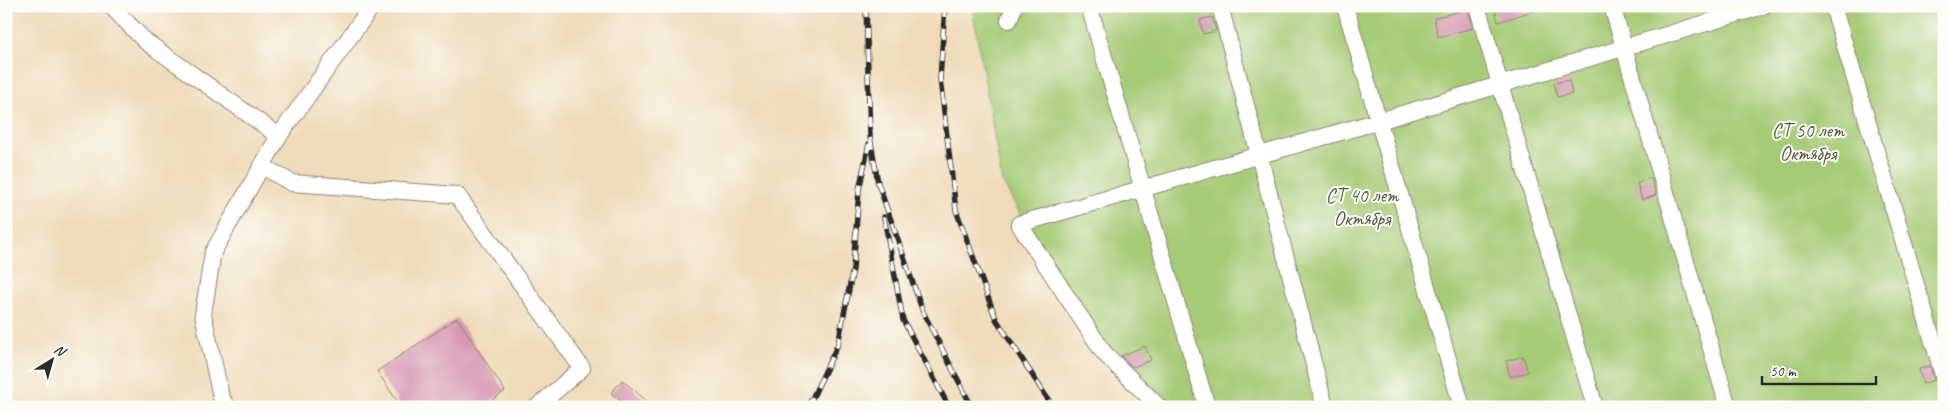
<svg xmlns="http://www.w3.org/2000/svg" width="1950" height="413" viewBox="0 0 1950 413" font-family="Caveat,sans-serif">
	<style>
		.green { fill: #a6cb76; stroke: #687b50 }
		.building { fill: #d79ab3 }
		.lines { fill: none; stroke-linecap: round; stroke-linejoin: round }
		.minor-casing { stroke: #8d8372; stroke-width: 18 }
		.minor { stroke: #fff; stroke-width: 16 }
		.rail-casing { stroke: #2b2b2b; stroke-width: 5.5 }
		.rail { stroke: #fdfcf7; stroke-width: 4; stroke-dasharray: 11; stroke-linecap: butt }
		.labels { text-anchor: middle; stroke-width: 4; stroke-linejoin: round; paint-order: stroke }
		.park-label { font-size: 20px; fill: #505b42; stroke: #fdfcf7 }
	</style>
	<rect width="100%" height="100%" fill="#fdfcf7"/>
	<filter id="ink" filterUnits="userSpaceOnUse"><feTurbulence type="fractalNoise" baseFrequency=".02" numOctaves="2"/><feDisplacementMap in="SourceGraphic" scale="10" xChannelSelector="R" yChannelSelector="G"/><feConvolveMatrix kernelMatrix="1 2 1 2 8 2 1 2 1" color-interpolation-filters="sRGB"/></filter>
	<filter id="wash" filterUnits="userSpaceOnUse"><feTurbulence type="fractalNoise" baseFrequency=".0096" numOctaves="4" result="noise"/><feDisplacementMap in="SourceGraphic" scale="20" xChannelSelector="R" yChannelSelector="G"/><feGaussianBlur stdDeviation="1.12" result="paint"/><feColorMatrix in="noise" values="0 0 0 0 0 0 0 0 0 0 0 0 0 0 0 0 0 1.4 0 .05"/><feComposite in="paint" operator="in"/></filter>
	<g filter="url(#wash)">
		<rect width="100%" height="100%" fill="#efdbb9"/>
		<path class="green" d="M 972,6 L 1944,6 L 1944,407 L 1151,407 L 1097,353 L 1002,181 Z"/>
		<g id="blocks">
			<path class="building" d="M 1494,6 L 1538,6 L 1539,9 L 1498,22 Z
				M 1468,9 L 1473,28 L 1438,37 L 1434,18 Z
				M 1212,17 L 1216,31 L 1203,34 L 1200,20 Z
				M 1569,80 L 1572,94 L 1557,97 L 1554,83 Z
				M 1651,178 L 1656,195 L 1642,200 L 1637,183 Z
				M 457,318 L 505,391 L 482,407 L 401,407 L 377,371 Z
				M 1145,346 L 1151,360 L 1133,367 L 1121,356 Z
				M 1523,356 L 1528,372 L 1510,377 L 1506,361 Z
				M 1930,366 L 1934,380 L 1923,384 L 1919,369 Z
				M 622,380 L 654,407 L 628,407 L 611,393 Z"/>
		</g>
	</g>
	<g filter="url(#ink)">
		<use href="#blocks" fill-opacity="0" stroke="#8d8372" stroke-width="1"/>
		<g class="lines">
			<g class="minor-casing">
				<path id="minor" d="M 111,6 L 145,41 L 279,136
					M 1089,6 L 1207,407
					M 1220,6 L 1325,407
					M 1345,6 L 1462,407
					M 1477,6 L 1595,407
					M 1612,6 L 1728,407
					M 1833,6 L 1944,378
					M 1009,20 L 1014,6
					M 262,166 L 292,183 L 457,195 L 582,368 L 537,407
					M 227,407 L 221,397 L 203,314 L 213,252 L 279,136 L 372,6
					M 1159,407 L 1104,353 L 1019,224 L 1379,121 L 1763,6"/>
			</g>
			<use href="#minor" class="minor"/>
			<g class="rail-casing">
				<path id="rail" d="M 866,6 L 870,137 L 878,183 L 923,312 L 972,407
					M 945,6 L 940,79 L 956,210 L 996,319 L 1053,407
					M 884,217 L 903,320 L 949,407
					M 808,407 L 838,344 L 853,269 L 859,190 L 869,144"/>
			</g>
			<use href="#rail" class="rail"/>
		</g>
	</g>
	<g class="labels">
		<g class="park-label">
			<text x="1808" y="137">СТ 50 лет<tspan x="1808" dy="23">Октября</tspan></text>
			<text x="1362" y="202">СТ 40 лет<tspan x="1362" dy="23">Октября</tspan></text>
		</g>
	</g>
	<rect width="1950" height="413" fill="none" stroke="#fdfcf7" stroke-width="25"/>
	<g transform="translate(52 360) rotate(37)" stroke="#fdfcf7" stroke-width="4" paint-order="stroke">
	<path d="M0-4L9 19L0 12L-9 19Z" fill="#2b2b2b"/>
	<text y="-8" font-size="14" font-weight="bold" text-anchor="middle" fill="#2b2b2b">N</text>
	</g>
	<path d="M1762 376v8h114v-8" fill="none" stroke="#2b2b2b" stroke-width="2.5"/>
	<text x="1770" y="376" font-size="15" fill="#2b2b2b" stroke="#fdfcf7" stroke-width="4" paint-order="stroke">50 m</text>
</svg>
